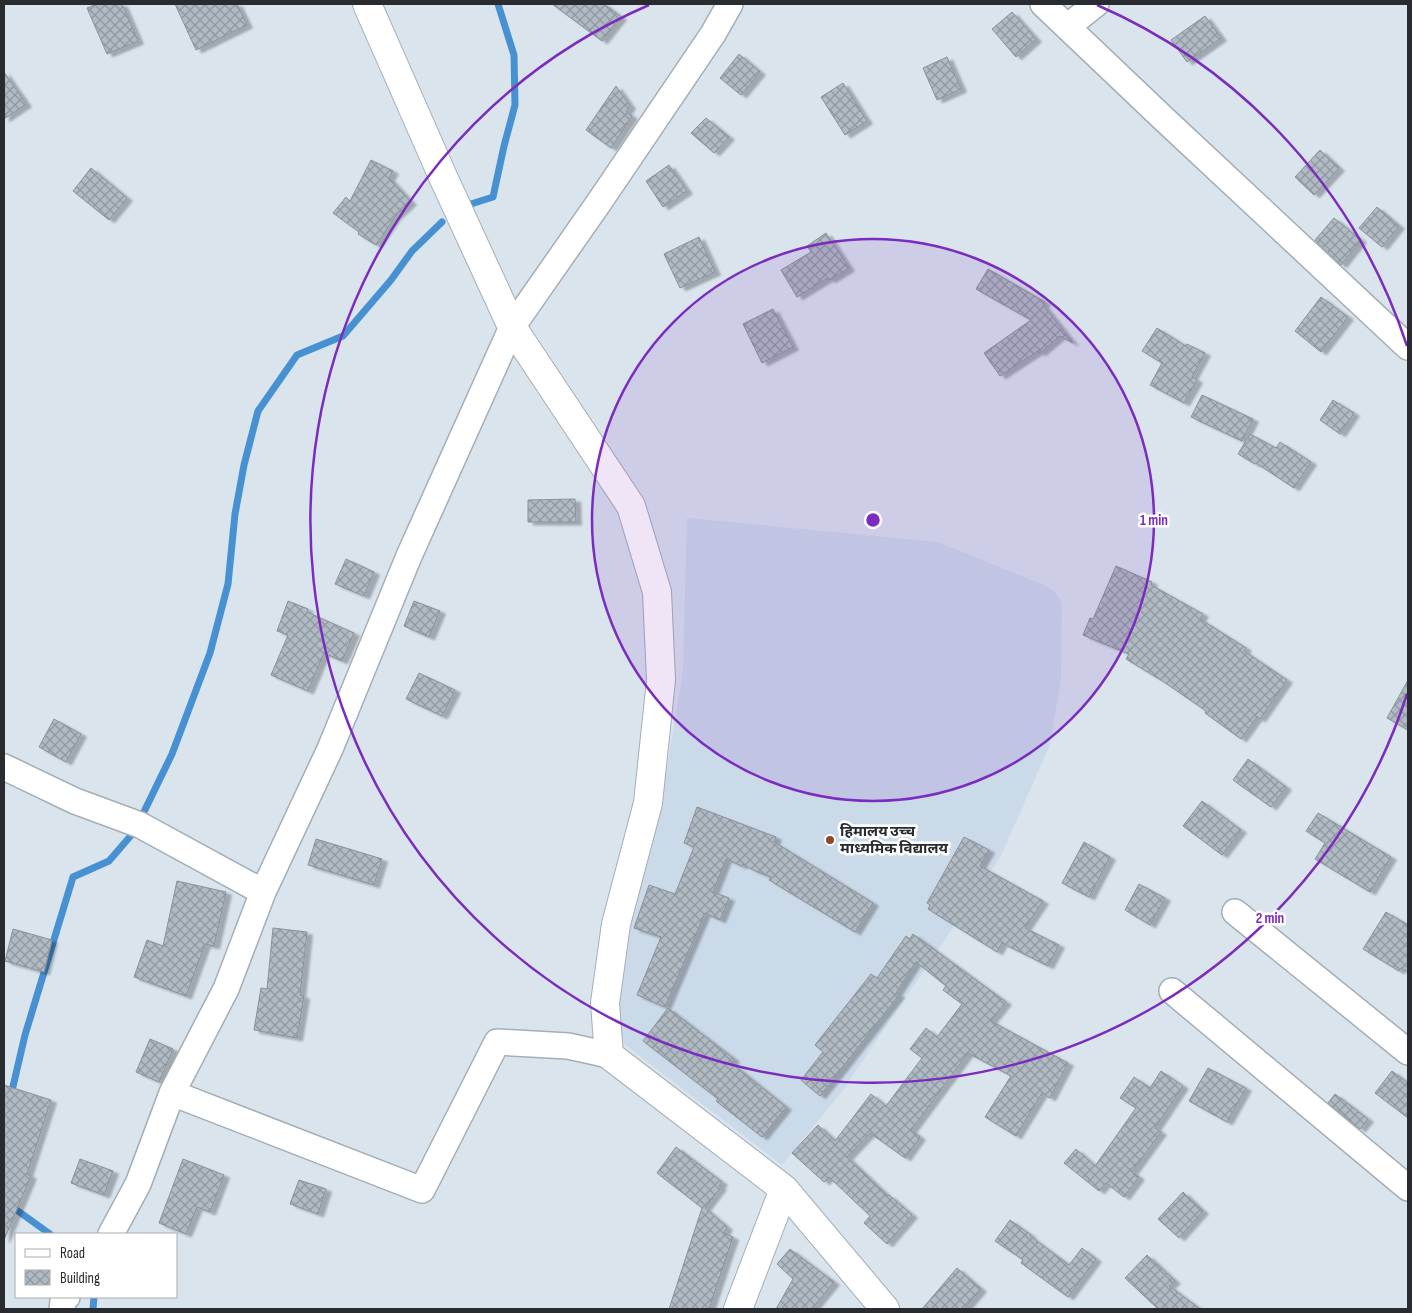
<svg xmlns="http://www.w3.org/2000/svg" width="1412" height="1313" viewBox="0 0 1412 1313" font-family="'Sofia Sans Condensed','Noto Sans Devanagari',sans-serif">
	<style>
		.built { fill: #cbdae9 }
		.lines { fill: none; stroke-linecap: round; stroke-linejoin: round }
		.stream { stroke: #4791d2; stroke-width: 7 }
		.building { fill: url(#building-cross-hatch); stroke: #889199; filter: url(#shadow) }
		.minor-casing { stroke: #a4aeb7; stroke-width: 28 }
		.tertiary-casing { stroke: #a4aeb7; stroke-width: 30 }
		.minor { stroke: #fff; stroke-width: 25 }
		.tertiary { stroke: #fff; stroke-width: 28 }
		.ring { fill: none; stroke: #7b2cbf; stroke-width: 2.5 }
		.poi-dot { fill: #904926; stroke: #fff; stroke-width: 2 }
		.labels { text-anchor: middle; stroke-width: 5; stroke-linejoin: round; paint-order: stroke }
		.poi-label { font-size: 15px; font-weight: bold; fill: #282c30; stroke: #fff; text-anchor: start }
		.centre { fill: #7b2cbf; stroke: #fff; stroke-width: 2.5 }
		.ring-label { font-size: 15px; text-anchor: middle; font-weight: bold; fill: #7b2cbf; stroke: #fff; stroke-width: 5; stroke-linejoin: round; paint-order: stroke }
	</style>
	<defs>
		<pattern id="building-cross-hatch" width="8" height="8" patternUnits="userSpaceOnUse" patternTransform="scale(1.25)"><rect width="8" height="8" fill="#b0bac3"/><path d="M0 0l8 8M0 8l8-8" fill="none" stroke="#8f979f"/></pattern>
		<filter id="shadow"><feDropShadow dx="5.5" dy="3" stdDeviation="1" flood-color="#0004"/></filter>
	</defs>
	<rect width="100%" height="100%" fill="#dae4ed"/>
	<path class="built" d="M 687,518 L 938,542 L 1044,585 L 1055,592 L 1062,603 L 1061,679 L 1050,745 L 1000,858 L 843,1090 L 782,1165 L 624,1044 L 616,1000 L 624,929 L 658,822 L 683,671 Z"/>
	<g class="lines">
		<path class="stream" d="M 471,204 L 493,197 L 504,146 L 515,105 L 514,55 L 498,4
			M 11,1095 L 25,1035 L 73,877 L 109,861 L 140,825 L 141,818 L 172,754 L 210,653 L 228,584 L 235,514 L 244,465 L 258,411 L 297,355 L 343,336 L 391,280 L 412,251 L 442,222
			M 4,1203 L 11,1206 L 50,1234
			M 93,1309 L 94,1297"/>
	</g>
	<path class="building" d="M 97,4 L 122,4 L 138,41 L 107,54 L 87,8 Z
		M 175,4 L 237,4 L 247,25 L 196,50 Z
		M 552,4 L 604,4 L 621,17 L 602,41 Z
		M 1012,12 L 1036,39 L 1016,57 L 992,29 Z
		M 1205,16 L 1221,38 L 1187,62 L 1171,40 Z
		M 739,54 L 760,72 L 741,95 L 720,78 Z
		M 947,57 L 961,89 L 937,100 L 923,68 Z
		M 4,72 L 26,104 L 4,119 Z
		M 843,83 L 867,121 L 845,135 L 821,97 Z
		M 616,86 L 630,106 L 626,112 L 632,116 L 611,148 L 586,130 Z
		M 706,118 L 729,137 L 714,153 L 691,133 Z
		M 1320,150 L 1339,168 L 1314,195 L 1295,177 Z
		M 371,160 L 393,171 L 389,178 L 411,202 L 395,217 L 376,245 L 358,234 L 359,232 L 333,213 L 346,197 L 350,201 Z
		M 669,165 L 687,191 L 663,207 L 646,181 Z
		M 91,168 L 127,198 L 109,220 L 73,191 Z
		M 1377,207 L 1399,226 L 1382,247 L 1359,228 Z
		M 1334,218 L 1361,240 L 1341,265 L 1315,240 Z
		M 826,233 L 849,268 L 830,280 L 828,278 L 797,297 L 781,270 L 811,252 L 807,246 Z
		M 699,237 L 715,272 L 680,288 L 664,254 Z
		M 988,269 L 1045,302 L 1043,305 L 1073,343 L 1060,336 L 1040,353 L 1038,351 L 1000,376 L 984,353 L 1031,320 L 976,289 Z
		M 1321,297 L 1348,317 L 1321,352 L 1295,331 Z
		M 773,309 L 793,347 L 762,363 L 743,324 Z
		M 1157,328 L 1186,346 L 1187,344 L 1205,353 L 1192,377 L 1197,380 L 1184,403 L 1150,385 L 1162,363 L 1142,351 Z
		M 1202,395 L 1253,419 L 1242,441 L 1191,417 Z
		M 1333,400 L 1354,413 L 1340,434 L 1320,420 Z
		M 1250,434 L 1276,448 L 1280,442 L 1311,462 L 1294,488 L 1256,463 L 1255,464 L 1238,454 Z
		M 575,499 L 576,522 L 528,522 L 528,500 Z
		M 346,559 L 374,572 L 364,596 L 335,584 Z
		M 1116,566 L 1152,582 L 1151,585 L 1203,614 L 1200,619 L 1246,648 L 1244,651 L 1287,680 L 1260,719 L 1257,717 L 1241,739 L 1205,713 L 1206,711 L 1164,682 L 1126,659 L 1129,654 L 1083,635 L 1090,618 L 1093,619 Z
		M 288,601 L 308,609 L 307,612 L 354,633 L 342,661 L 324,653 L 308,691 L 271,675 L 288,635 L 277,631 Z
		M 414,601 L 440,611 L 429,637 L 404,626 Z
		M 419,673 L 455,690 L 442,716 L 406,699 Z
		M 1408,680 L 1408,730 L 1387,718 Z
		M 54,719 L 81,734 L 66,762 L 39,747 Z
		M 1248,759 L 1286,787 L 1271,807 L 1233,780 Z
		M 1202,801 L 1241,830 L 1222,855 L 1183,826 Z
		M 697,807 L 776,837 L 774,842 L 873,903 L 855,932 L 769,880 L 771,877 L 753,870 L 743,864 L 742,866 L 726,859 L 713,892 L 729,898 L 720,920 L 705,913 L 665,1007 L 637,995 L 661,937 L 634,928 L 649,885 L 675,894 L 694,847 L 684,843 Z
		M 1318,813 L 1391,857 L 1370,892 L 1315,859 L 1325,843 L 1306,831 Z
		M 964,837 L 989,850 L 980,866 L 1043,901 L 1025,928 L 1059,945 L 1048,966 L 1002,943 L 997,952 L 928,909 L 930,905 L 927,903 Z
		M 316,839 L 382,859 L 374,885 L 308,865 Z
		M 1084,842 L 1110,857 L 1089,897 L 1062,883 Z
		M 177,881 L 226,892 L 214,946 L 205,944 L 186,996 L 134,977 L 147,940 L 163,946 Z
		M 1139,884 L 1165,898 L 1150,925 L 1125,910 Z
		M 1386,912 L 1408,925 L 1408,972 L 1401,968 L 1399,971 L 1363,949 Z
		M 273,928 L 307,932 L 300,995 L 304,996 L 297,1038 L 254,1030 L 261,988 L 267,989 Z
		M 13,929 L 52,940 L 44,972 L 5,961 Z
		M 913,934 L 1006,1002 L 991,1021 L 1068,1063 L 1050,1098 L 1042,1093 L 1016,1136 L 985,1117 L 1011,1076 L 968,1053 L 911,1130 L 920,1137 L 905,1158 L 870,1133 L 847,1157 L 888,1196 L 889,1195 L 912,1215 L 887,1244 L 864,1223 L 870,1216 L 829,1177 L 824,1182 L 792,1153 L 818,1125 L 835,1141 L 871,1094 L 886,1106 L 922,1058 L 910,1049 L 926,1028 L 937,1037 L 962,1004 L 943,990 L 946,986 L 916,962 L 896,993 L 899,995 L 820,1096 L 801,1080 L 823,1052 L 815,1045 L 871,974 L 877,978 L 906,936 L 910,939 Z
		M 668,1008 L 734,1059 L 731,1063 L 786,1107 L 762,1137 L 716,1101 L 718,1099 L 643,1041 Z
		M 150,1039 L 173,1049 L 159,1082 L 136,1072 Z
		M 1208,1068 L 1246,1088 L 1227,1122 L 1189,1101 Z
		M 1161,1071 L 1183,1086 L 1155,1128 L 1161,1132 L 1132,1172 L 1139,1177 L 1124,1197 L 1106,1183 L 1099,1191 L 1064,1163 L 1076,1149 L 1095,1166 L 1136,1108 L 1120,1098 L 1134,1077 L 1150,1088 Z
		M 1392,1071 L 1408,1083 L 1408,1118 L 1375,1093 Z
		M 4,1085 L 51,1100 L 27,1174 L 31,1176 L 4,1240 Z
		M 1335,1094 L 1368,1119 L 1360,1129 L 1328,1103 Z
		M 676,1147 L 722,1182 L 719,1186 L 721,1187 L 705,1208 L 727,1227 L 724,1233 L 733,1237 L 709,1309 L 669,1309 L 702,1208 L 657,1173 Z
		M 80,1159 L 113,1171 L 104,1195 L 71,1183 Z
		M 183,1159 L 224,1175 L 210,1212 L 197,1207 L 186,1234 L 159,1223 Z
		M 299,1180 L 326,1189 L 318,1214 L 290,1204 Z
		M 1183,1192 L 1203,1211 L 1179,1238 L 1158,1219 Z
		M 1010,1220 L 1031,1235 L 1030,1236 L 1069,1265 L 1082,1248 L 1096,1259 L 1068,1297 L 1021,1263 L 1023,1260 L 995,1241 Z
		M 790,1249 L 834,1282 L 812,1309 L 776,1309 L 793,1279 L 777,1264 Z
		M 1147,1255 L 1175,1281 L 1169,1286 L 1200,1309 L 1158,1309 L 1125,1278 Z
		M 957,1268 L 981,1289 L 964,1309 L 922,1309 Z"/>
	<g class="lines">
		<g class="minor-casing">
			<path id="minor" d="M 1043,4 L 1165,120 L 1408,347
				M 1067,27 L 1096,4
				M 4,767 L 75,801 L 140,825 L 263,892
				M 1235,912 L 1408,1052
				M 1172,991 L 1408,1188
				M 172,1093 L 422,1190 L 497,1042 L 568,1046 L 609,1055
				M 111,1234 L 138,1184 L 172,1093 L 226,989 L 263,892 L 330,749 L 409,556 L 512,327 L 600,201 L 713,34 L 730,4
				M 62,1309 L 63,1301 L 67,1297"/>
		</g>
		<g class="tertiary-casing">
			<path id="tertiary" d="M 367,4 L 444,179 L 512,327 L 631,506 L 657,592 L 661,680 L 648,803 L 616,924 L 605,1003 L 609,1055 L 784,1189 L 885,1309
				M 738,1309 L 784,1189"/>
		</g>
		<use href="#minor" class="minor"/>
		<use href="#tertiary" class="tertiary"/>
	</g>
	<circle cx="873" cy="520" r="281" fill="#7b2cbf" fill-opacity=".12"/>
	<g class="ring">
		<circle cx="873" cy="520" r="281"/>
		<path d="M1407 694A562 562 0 1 1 649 5M1097 5A562 562 0 0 1 1407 346"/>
	</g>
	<circle class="poi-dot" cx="830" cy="840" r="5"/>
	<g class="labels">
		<g class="poi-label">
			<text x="840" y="836">हिमालय उच्च<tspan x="840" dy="17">माध्यमिक विद्यालय</tspan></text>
		</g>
	</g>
	<circle cx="873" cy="520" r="8" class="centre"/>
	<g class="ring-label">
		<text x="1154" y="525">1 min</text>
		<text x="1270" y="923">2 min</text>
	</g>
	<rect width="1412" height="1313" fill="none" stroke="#282c30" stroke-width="10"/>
	<rect x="15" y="1233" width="162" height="65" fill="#ffffff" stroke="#a9abac"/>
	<rect x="25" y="1249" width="25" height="8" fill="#ffffff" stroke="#a9abac"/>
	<text x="60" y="1258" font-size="15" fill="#282c30">Road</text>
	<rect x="25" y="1270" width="25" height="15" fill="url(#building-cross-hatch)" stroke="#a9abac"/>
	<text x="60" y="1283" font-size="15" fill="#282c30">Building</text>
</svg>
